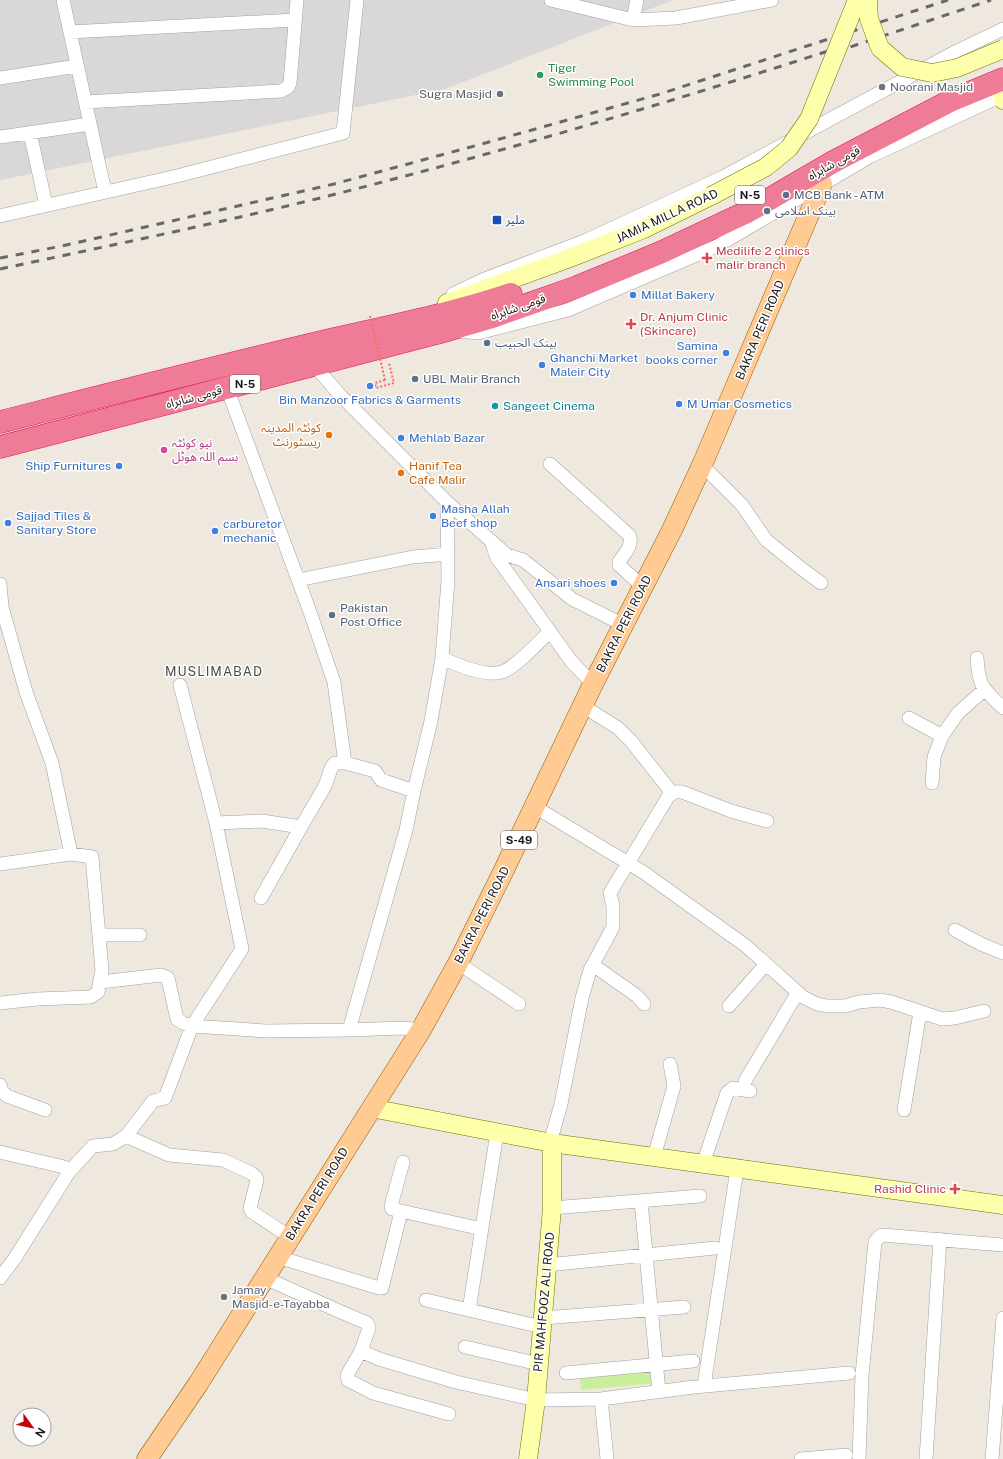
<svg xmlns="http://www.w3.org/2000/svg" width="1003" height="1459" viewBox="0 0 1003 1459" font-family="'Public Sans','Noto Sans Arabic',sans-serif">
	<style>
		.residential { fill: #d9d7d7 }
		.grass { fill: #c9ef9d }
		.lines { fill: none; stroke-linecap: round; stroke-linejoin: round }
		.street-casing { stroke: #a1a1a1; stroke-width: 14 }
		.secondary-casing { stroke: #6b7300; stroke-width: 19 }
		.primary-casing { stroke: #915b00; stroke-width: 21 }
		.highway-casing { stroke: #e51163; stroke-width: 23 }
		.path { stroke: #ff685e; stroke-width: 2; stroke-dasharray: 2 2; stroke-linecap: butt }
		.street { stroke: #fff; stroke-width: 13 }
		.secondary { stroke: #feffab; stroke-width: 18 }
		.primary { stroke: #ffcb92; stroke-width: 20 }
		.highway { stroke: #ef7c96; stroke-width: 22 }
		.rail { stroke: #686868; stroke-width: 3; stroke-dasharray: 8 8; stroke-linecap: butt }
		.secondary-bridge-casing { stroke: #6b7300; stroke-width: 19; stroke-linecap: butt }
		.path-bridge { stroke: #ff685e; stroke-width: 2; stroke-dasharray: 2 2; stroke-linecap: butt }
		.secondary-bridge { stroke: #feffab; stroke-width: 18 }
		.leisure-dot { fill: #2e9e5b; stroke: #fff; stroke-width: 1.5 }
		.worship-dot { fill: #6b7280; stroke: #fff; stroke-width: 1.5 }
		.service-dot { fill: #5c6f8a; stroke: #fff; stroke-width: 1.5 }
		.transit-dot { fill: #1a4fb4; stroke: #fff; stroke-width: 1.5 }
		.health-dot { fill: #e0444e; stroke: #fff; stroke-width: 1.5 }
		.shop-dot { fill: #3f7fe0; stroke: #fff; stroke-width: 1.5 }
		.culture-dot { fill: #0f9aa8; stroke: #fff; stroke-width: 1.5 }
		.food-dot { fill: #e8710a; stroke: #fff; stroke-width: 1.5 }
		.hotel-dot { fill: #d1479c; stroke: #fff; stroke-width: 1.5 }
		.labels { text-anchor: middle; stroke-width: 3; stroke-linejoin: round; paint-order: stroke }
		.shield { fill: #fff; stroke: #5f5f5f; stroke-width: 1 }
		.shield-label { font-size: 11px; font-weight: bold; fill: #1a1a1a }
		.leisure-label { font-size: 12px; fill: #27864d; stroke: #fff; text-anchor: start }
		.worship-label { font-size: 12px; fill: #5b616d; stroke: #fff; text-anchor: start }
		.street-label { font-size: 12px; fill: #1a1a1a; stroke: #fff }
		.service-label { font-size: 12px; fill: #4e5e75; stroke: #fff; text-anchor: start }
		.transit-label { font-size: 12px; fill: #164399; stroke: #fff; text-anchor: start }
		.health-label { font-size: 12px; fill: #be3a42; stroke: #fff; text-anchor: start }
		.shop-label { font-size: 12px; fill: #366cbe; stroke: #fff; text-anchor: start }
		.culture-label { font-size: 12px; fill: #0d838f; stroke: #fff; text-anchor: start }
		.food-label { font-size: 12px; fill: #c56008; stroke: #fff; text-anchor: end }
		.hotel-label { font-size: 12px; fill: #b23c85; stroke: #fff; text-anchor: start }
		.neighbourhood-label { font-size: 13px; letter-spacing: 1px; fill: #4d4d4d; stroke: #fff }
	</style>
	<rect width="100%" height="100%" fill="#eee8de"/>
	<path class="residential" d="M 0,0 L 673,0 L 445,89 L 0,180 Z"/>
	<path class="grass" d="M 657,1371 L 657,1383 L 581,1390 L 580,1378 Z"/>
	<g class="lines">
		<g class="street-casing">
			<path id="street" d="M 63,0 L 105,192
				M 551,0 L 633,20 L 676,18 L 772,0
				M 633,20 L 637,0
				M 70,32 L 295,20
				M 0,78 L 77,66
				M 85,102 L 281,91 L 288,87 L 290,83 L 297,0
				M 30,133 L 46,205
				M 0,137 L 90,124
				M 0,216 L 177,176 L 343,133 L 357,0
				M 453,294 L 482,280 L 587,240 L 723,177 L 957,51 L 1003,29
				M 459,331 L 478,333 L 568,310 L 717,246 L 871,156 L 1003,95
				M 227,388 L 310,612 L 334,682 L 345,763 L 375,771 L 381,780 L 414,791 L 431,721 L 442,658 L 448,580 L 447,502 L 340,395 L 314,365
				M 550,464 L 629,535 C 634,545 624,554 619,562 L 619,565 L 643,587
				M 702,465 L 742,505 L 766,540 L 802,569 L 821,583
				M 447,502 L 507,555 L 523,560 L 572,599 L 624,625
				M 492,544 L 497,558 L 521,591 L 571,661 L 593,684
				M 298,580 L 413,557 L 448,554
				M 0,584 L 2,607 L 26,692 L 52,763 L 71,854
				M 442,658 C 457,665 485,677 502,672 C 516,667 539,642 550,631
				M 977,658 C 979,688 982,687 1003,708
				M 583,706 L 618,728 L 631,741 L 672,793
				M 909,718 L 942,736
				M 932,783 L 934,757 L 942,736 L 958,713 L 984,690
				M 535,807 L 643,872 L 746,946 L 803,997 L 817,1004 L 827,1006 L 845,1006 L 859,1002 L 880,1000 L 891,1002 L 942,1019 L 955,1018 L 984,1011
				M 216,823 L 262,821 L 301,827
				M 0,864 L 71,854 L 92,857 L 102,970 L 98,992 L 91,997 L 37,999 L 0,1003
				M 261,898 L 301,827 L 325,786 L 332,766 L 335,763 L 345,763
				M 955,930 L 981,944 L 1003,953
				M 100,935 L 140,935
				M 458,963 L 519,1004
				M 593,965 L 637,996 L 644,1004
				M 101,982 L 161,975 L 168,978 L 177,1019 L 183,1023 L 192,1026 L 266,1031 L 349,1030 L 403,1028 L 421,1030
				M 729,1006 L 766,964
				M 349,1030 L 406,830 L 414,791
				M 745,1081 L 798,992
				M 0,1085 L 2,1091 L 7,1096 L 45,1110
				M 904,1110 L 920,1012
				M 126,1136 L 169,1155 L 223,1160 L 251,1173 L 256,1177 L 257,1180 L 250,1208 L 252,1212 L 290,1237
				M 550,1143 L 561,1104 L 582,998 L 590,970 L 613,927 L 613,906 L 610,893 L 668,797 C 673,792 676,791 682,792 L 731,811 L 767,821
				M 0,1152 L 60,1166 L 67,1168 L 69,1172 L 15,1258 L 0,1278
				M 654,1157 L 674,1086 L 670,1064
				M 403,1162 L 391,1206 L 392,1209 L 482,1229
				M 703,1164 L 727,1093 L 733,1088 L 750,1091
				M 69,1172 L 93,1146 L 113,1144 L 126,1136 L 153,1101 L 165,1098 L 192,1026 L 242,949 L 216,823 L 180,685
				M 641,1201 L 659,1392
				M 552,1208 L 700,1196
				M 278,1257 L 379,1288 L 382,1288 L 401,1212
				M 547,1265 L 715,1248
				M 265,1278 L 341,1312 L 367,1323 L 369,1328 L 361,1351 L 347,1375 L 348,1380 L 373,1393 L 449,1414
				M 426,1300 L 542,1327
				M 469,1310 L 497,1133
				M 543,1318 L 684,1307
				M 465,1347 L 539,1364
				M 361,1351 L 379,1359 L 456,1382 L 536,1400 L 601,1399 L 694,1387 L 849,1373
				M 566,1373 L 693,1361
				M 704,1386 L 737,1169
				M 601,1399 L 607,1459
				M 801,1459 L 846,1455
				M 859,1459 L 862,1375 L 875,1242 L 878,1238 L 882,1235 L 1003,1245
				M 926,1459 L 940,1239
				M 992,1459 L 1003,1318"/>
		</g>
		<g class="secondary-casing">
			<path id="secondary" d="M 1002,95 L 1003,100
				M 447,303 L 575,256 L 644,229 L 711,196
				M 371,1108 L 552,1143 L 1003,1205
				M 528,1459 L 536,1400 L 552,1208 L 552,1143"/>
		</g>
		<g class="primary-casing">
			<path id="primary" d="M 147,1459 L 198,1384 L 421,1030 L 458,963 L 503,872 L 593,684 L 672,530 L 702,465 L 822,184"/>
		</g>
		<g class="highway-casing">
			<path id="highway" d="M 0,422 C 106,395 211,368 317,343 C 381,328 449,315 511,294
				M 0,447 L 448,330 L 489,318 L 577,287 L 662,252 L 749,211 L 833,162 L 952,100 L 1003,79"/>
		</g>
		<path class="path" d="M 385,380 L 375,383 L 376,388 L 394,383 L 389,363"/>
		<use href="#street" class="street"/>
		<use href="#secondary" class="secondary"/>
		<use href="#primary" class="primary"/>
		<use href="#highway" class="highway"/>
		<path class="rail" d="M 0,258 L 62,246 L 334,184 L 489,142 L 660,94 L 948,0
			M 0,269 C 112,245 225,222 336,194 C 501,152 665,104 828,51 L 838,51 L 991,0"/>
		<g class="secondary-bridge-casing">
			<path id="secondary-bridge" d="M 868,0 L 869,19 L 880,48 L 902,67 L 932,73 L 957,68 L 1003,49
				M 711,196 L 766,167 L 789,148 L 809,119 L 857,0"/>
		</g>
		<path class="path-bridge" d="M 370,316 L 385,380"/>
		<use href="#secondary-bridge" class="secondary-bridge"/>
	</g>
	<circle class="leisure-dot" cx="540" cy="75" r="4"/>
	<g class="worship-dot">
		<circle cx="882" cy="87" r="4"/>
		<circle cx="500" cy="94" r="4"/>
		<circle cx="224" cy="1297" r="4"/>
	</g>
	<g class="service-dot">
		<circle cx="786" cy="195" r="4"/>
		<circle cx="767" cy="211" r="4"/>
		<circle cx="487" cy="343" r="4"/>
		<circle cx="415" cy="379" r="4"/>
		<circle cx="332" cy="615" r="4"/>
	</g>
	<rect class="transit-dot" x="492" y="215" width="10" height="10" rx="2"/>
	<g class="health-dot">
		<path d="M705 252h4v4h4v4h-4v4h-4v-4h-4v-4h4z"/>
		<path d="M629 318h4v4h4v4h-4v4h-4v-4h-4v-4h4z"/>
		<path d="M953 1183h4v4h4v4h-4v4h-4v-4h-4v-4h4z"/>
	</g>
	<g class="shop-dot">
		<circle cx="633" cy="295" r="4"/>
		<circle cx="726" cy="353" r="4"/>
		<circle cx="542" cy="365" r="4"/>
		<circle cx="370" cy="386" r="4"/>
		<circle cx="679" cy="404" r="4"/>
		<circle cx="401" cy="438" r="4"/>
		<circle cx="119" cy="466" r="4"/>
		<circle cx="433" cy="516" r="4"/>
		<circle cx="8" cy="523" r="4"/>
		<circle cx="215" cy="531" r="4"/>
		<circle cx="614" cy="583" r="4"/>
	</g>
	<circle class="culture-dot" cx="495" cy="406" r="4"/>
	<g class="food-dot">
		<circle cx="329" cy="435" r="4"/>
		<circle cx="401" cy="473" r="4"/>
	</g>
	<circle class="hotel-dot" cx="164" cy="450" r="4"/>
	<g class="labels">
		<g class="shield">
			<rect x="735" y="186" width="30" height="18" rx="3"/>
			<rect x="230" y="375" width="30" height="18" rx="3"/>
			<rect x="501" y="831" width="36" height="18" rx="3"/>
		</g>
		<g class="shield-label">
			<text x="750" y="199">N-5</text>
			<text x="245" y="388">N-5</text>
			<text x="519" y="844">S-49</text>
		</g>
		<g class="leisure-label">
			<text x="548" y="72">Tiger<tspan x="548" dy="14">Swimming Pool</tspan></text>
		</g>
		<g class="worship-label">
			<text x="890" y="91">Noorani Masjid</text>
			<text x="492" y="98" text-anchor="end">Sugra Masjid</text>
			<text x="232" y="1294">Jamay<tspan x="232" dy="14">Masjid-e-Tayabba</tspan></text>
		</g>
		<g class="street-label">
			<text transform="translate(834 163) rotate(-29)" y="4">قومی شاہراہ</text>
			<text transform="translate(667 216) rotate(-25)" y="4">JAMIA MILLA ROAD</text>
			<text transform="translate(518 307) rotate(-19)" y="4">قومی شاہراہ</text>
			<text transform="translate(760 330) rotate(-67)" y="4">BAKRA PERI ROAD</text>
			<text transform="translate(194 397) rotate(-15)" y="4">قومی شاہراہ</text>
			<text transform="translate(624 624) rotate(-63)" y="4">BAKRA PERI ROAD</text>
			<text transform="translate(482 915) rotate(-63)" y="4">BAKRA PERI ROAD</text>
			<text transform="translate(317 1194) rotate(-58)" y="4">BAKRA PERI ROAD</text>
			<text transform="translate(544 1302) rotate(-85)" y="4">PIR MAHFOOZ ALI ROAD</text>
		</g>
		<g class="service-label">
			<text x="794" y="199">MCB Bank - ATM</text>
			<text x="775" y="215">بینک اسلامی</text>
			<text x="495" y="347">بينک الحبيب</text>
			<text x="423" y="383">UBL Malir Branch</text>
			<text x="340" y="612">Pakistan<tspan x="340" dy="14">Post Office</tspan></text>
		</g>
		<g class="transit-label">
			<text x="506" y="224">ملیر</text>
		</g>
		<g class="health-label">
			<text x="716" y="255">Medilife 2 clinics<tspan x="716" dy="14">malir branch</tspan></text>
			<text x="640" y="321">Dr. Anjum Clinic<tspan x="640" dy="14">(Skincare)</tspan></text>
			<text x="946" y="1193" text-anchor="end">Rashid Clinic</text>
		</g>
		<g class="shop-label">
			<text x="641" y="299">Millat Bakery</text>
			<text x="718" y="350" text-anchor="end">Samina<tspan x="718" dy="14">books corner</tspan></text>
			<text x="550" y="362">Ghanchi Market<tspan x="550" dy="14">Maleir City</tspan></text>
			<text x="370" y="404" text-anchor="middle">Bin Manzoor Fabrics &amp; Garments</text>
			<text x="687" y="408">M Umar Cosmetics</text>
			<text x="409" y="442">Mehlab Bazar</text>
			<text x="111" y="470" text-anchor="end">Ship Furnitures</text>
			<text x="441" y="513">Masha Allah<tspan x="441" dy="14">Beef shop</tspan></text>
			<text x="16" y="520">Sajjad Tiles &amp;<tspan x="16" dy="14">Sanitary Store</tspan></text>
			<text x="223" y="528">carburetor<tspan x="223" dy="14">mechanic</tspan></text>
			<text x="606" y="587" text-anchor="end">Ansari shoes</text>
		</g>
		<g class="culture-label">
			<text x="503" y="410">Sangeet Cinema</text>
		</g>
		<g class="food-label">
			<text x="321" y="432">کوئٹہ المدینہ<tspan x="321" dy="14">ریسٹورنٹ</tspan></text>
			<text x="409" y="470" text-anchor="start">Hanif Tea<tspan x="409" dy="14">Cafe Malir</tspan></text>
		</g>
		<g class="hotel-label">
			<text x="172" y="447">نیو کوئٹہ<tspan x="172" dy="14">بسم اللہ ھوٹل</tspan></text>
		</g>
		<g class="neighbourhood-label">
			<text x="214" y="676">MUSLIMABAD</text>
		</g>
	</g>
	<g transform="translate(32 1427) rotate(123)"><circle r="19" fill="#ffffff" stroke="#a3a3a3"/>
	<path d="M0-3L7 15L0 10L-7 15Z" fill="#c50008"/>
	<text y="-6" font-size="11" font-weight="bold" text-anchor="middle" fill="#1a1a1a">N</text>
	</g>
</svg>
